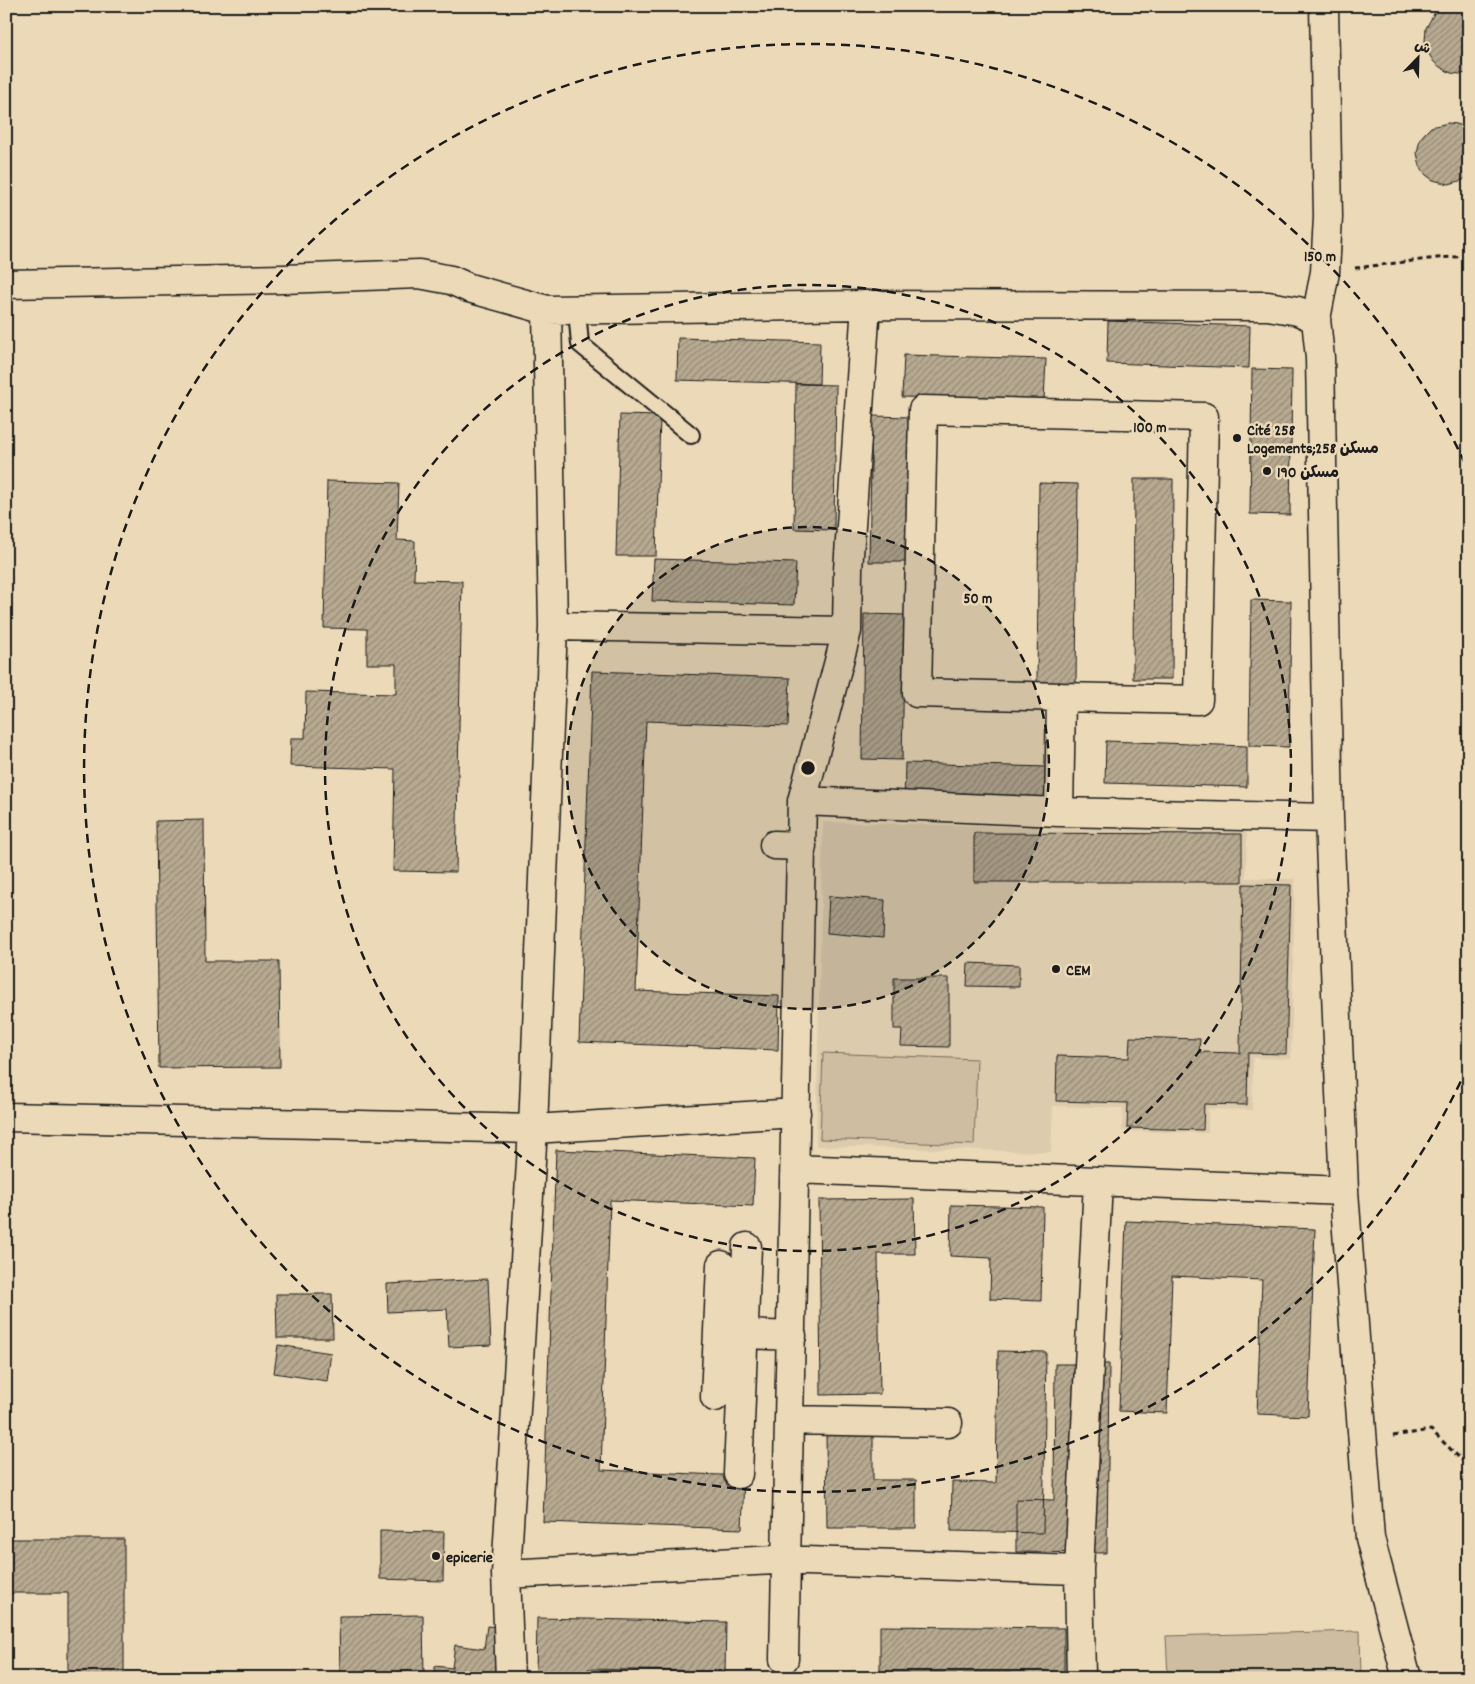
<svg xmlns="http://www.w3.org/2000/svg" width="1475" height="1684" viewBox="0 0 1475 1684" font-family="Dekko,'Playpen Sans Arabic',sans-serif">
	<style>
		.built { fill: #dccbac }
		.green { fill: #cebda0; stroke: #756c5e }
		.building { fill: url(#building-hatch); stroke: #1c1c1c }
		.lines { fill: none; stroke-linecap: round; stroke-linejoin: round }
		.lane-casing { stroke: #1c1c1c; stroke-width: 20 }
		.street-casing { stroke: #1c1c1c; stroke-width: 31 }
		.path { stroke: #1c1c1c; stroke-width: 3; stroke-dasharray: 5 4; stroke-linecap: butt }
		.lane { stroke: #ecd9b7; stroke-width: 16 }
		.street { stroke: #ecd9b7; stroke-width: 28 }
		.ring { fill: none; stroke: #1c1c1c; stroke-width: 2.5; stroke-dasharray: 9 6 }
		.poi-dot { fill: #1c1c1c; stroke: #ecd9b7; stroke-width: 2 }
		.labels { text-anchor: middle; stroke-width: 5; stroke-linejoin: round; paint-order: stroke }
		.poi-label { font-size: 16px; font-weight: bold; fill: #1c1c1c; stroke: #ecd9b7; text-anchor: start }
		.centre { fill: #1c1c1c; stroke: #ecd9b7; stroke-width: 2.5 }
		.ring-label { font-size: 15px; text-anchor: middle; font-weight: bold; fill: #1c1c1c; stroke: #ecd9b7; stroke-width: 5; stroke-linejoin: round; paint-order: stroke }
	</style>
	<defs>
		<pattern id="building-hatch" width="6" height="6" patternUnits="userSpaceOnUse" patternTransform="scale(1.25)"><rect width="6" height="6" fill="#b8aa91"/><path d="M-1 1l2-2M0 6l6-6M5 7l2-2" fill="none" stroke="#958a76"/></pattern>
	</defs>
	<rect width="100%" height="100%" fill="#ecd9b7"/>
	<filter id="ink" filterUnits="userSpaceOnUse"><feTurbulence type="fractalNoise" baseFrequency=".02" numOctaves="2"/><feDisplacementMap in="SourceGraphic" scale="10" xChannelSelector="R" yChannelSelector="G"/><feConvolveMatrix kernelMatrix="1 2 1 2 8 2 1 2 1" color-interpolation-filters="sRGB"/></filter>
	<g filter="url(#ink)">
		<path class="built" d="M 823,822 L 1247,832 L 1246,878 L 1295,879 L 1291,1059 L 1253,1058 L 1252,1110 L 1208,1109 L 1208,1133 L 1122,1131 L 1123,1108 L 1053,1106 L 1051,1152 L 816,1146 Z"/>
		<path class="green" d="M 823,1053 L 977,1059 L 974,1145 L 820,1139 Z
			M 1360,1631 L 1361,1678 L 1168,1678 L 1166,1636 Z"/>
		<path class="building" d="M 1443,6 L 1469,6 L 1469,73 L 1460,74 L 1451,73 L 1440,67 L 1434,62 L 1427,51 L 1425,41 L 1426,28 L 1435,12 Z
			M 1448,123 L 1457,124 L 1466,128 L 1469,132 L 1469,175 L 1463,180 L 1449,184 L 1433,180 L 1426,175 L 1420,166 L 1417,153 L 1420,139 L 1424,134 L 1431,127 Z
			M 1108,321 L 1250,326 L 1249,368 L 1107,363 Z
			M 678,338 L 820,342 L 819,384 L 677,380 Z
			M 904,355 L 1046,359 L 1044,401 L 902,397 Z
			M 1252,369 L 1292,370 L 1290,515 L 1250,514 Z
			M 796,384 L 836,385 L 834,530 L 794,529 Z
			M 620,415 L 660,416 L 656,556 L 616,556 Z
			M 872,416 L 912,417 L 909,562 L 869,562 Z
			M 1134,479 L 1173,479 L 1172,679 L 1133,679 Z
			M 327,481 L 399,483 L 397,540 L 415,541 L 414,580 L 462,581 L 456,872 L 393,871 L 395,769 L 290,766 L 291,738 L 305,738 L 306,692 L 396,694 L 396,664 L 367,664 L 367,629 L 324,628 Z
			M 1039,483 L 1078,484 L 1076,685 L 1037,684 Z
			M 654,559 L 796,563 L 794,605 L 652,601 Z
			M 1251,600 L 1291,601 L 1289,747 L 1249,746 Z
			M 864,614 L 905,615 L 902,760 L 862,759 Z
			M 592,671 L 790,678 L 788,726 L 646,721 L 636,991 L 779,996 L 778,1050 L 579,1042 Z
			M 1106,741 L 1247,746 L 1247,787 L 1105,783 Z
			M 905,763 L 1047,767 L 1046,809 L 904,805 Z
			M 204,820 L 205,961 L 279,961 L 280,1067 L 159,1068 L 156,821 Z
			M 974,833 L 1242,834 L 1242,882 L 974,882 Z
			M 1243,884 L 1291,885 L 1286,1054 L 1248,1053 L 1247,1105 L 1204,1104 L 1203,1130 L 1127,1128 L 1128,1103 L 1056,1101 L 1057,1056 L 1129,1058 L 1130,1037 L 1200,1039 L 1199,1052 L 1240,1053 Z
			M 829,896 L 885,900 L 883,938 L 827,933 Z
			M 968,963 L 1019,965 L 1019,987 L 967,986 Z
			M 894,978 L 949,978 L 949,1047 L 901,1046 L 902,1029 L 894,1029 Z
			M 556,1150 L 755,1158 L 753,1206 L 610,1200 L 601,1470 L 744,1476 L 742,1529 L 543,1522 Z
			M 914,1199 L 915,1254 L 878,1254 L 880,1394 L 821,1395 L 819,1200 Z
			M 951,1205 L 1043,1207 L 1041,1301 L 990,1299 L 991,1258 L 950,1256 Z
			M 1126,1221 L 1315,1229 L 1308,1416 L 1257,1414 L 1262,1280 L 1172,1276 L 1167,1413 L 1119,1411 Z
			M 488,1279 L 491,1345 L 449,1347 L 447,1309 L 388,1312 L 387,1284 Z
			M 276,1294 L 332,1294 L 333,1338 L 277,1338 Z
			M 278,1345 L 331,1353 L 327,1381 L 274,1373 Z
			M 998,1351 L 1046,1352 L 1043,1533 L 951,1531 L 952,1482 L 996,1483 Z
			M 1055,1364 L 1109,1364 L 1107,1553 L 1016,1552 L 1016,1499 L 1054,1500 Z
			M 826,1433 L 873,1433 L 873,1480 L 916,1480 L 916,1528 L 827,1528 Z
			M 380,1531 L 444,1532 L 443,1581 L 380,1579 Z
			M 6,1539 L 124,1539 L 124,1678 L 68,1678 L 68,1593 L 6,1593 Z
			M 423,1615 L 424,1678 L 340,1678 L 339,1616 Z
			M 537,1618 L 726,1622 L 725,1672 L 588,1669 L 588,1678 L 536,1678 Z
			M 487,1626 L 514,1629 L 504,1678 L 434,1678 L 435,1666 L 452,1668 L 455,1645 L 484,1649 Z
			M 880,1626 L 1064,1628 L 1064,1678 L 1011,1678 L 1011,1673 L 880,1673 Z"/>
		<g class="lines">
			<g class="lane-casing">
				<path id="lane" d="M 577,310 L 580,344 L 691,435"/>
			</g>
			<g class="street-casing">
				<path id="street" d="M 6,284 L 283,279 L 419,274 L 451,280 L 469,288 L 547,310 L 866,305 L 1268,306 L 1298,311 L 1316,319 L 1320,358 L 1329,818 L 1344,1191 L 1370,1538 L 1407,1678
					M 1316,319 L 1325,272 L 1328,217 L 1324,6
					M 553,626 L 847,631
					M 802,801 L 1059,812 L 1329,818
					M 1059,812 L 1061,697 L 1198,700 L 1204,417 L 923,410 L 917,693 L 1061,697
					M 774,845 L 802,846
					M 6,1117 L 533,1129 L 796,1113
					M 795,1169 L 1344,1191
					M 724,1333 L 792,1336
					M 715,1397 L 721,1265
					M 789,1420 L 948,1423
					M 738,1474 L 747,1247
					M 506,1574 L 776,1560 L 1079,1570
					M 784,1659 L 802,801 L 847,631 L 848,570 L 866,305
					M 510,1678 L 506,1574 L 533,1129 L 553,626 L 547,310
					M 1081,1678 L 1079,1570 L 1098,1182"/>
			</g>
			<path class="path" d="M 1355,268 L 1437,258 L 1469,256
				M 1393,1436 L 1431,1430 L 1469,1467"/>
			<use href="#lane" class="lane"/>
			<use href="#street" class="street"/>
		</g>
	</g>
	<circle cx="808" cy="768" r="241" fill="#1c1c1c" fill-opacity=".12"/>
	<g class="ring">
		<circle cx="808" cy="768" r="241"/>
		<circle cx="808" cy="768" r="483"/>
		<path d="M1467 1068A724 724 0 1 1 1467 468"/>
	</g>
	<g class="poi-dot">
		<circle cx="1237" cy="438" r="5"/>
		<circle cx="1267" cy="471" r="5"/>
		<circle cx="1056" cy="969" r="5"/>
		<circle cx="436" cy="1556" r="5"/>
	</g>
	<g class="labels">
		<g class="poi-label">
			<text x="1247" y="435">Cité 258<tspan x="1247" dy="18">Logements;258 مسكن</tspan></text>
			<text x="1277" y="477">190 مسكن</text>
			<text x="1066" y="975">CEM</text>
			<text x="446" y="1562">epicerie</text>
		</g>
	</g>
	<circle cx="808" cy="768" r="8" class="centre"/>
	<g class="ring-label">
		<text x="1320" y="261">150 m</text>
		<text x="1150" y="432">100 m</text>
		<text x="978" y="603">50 m</text>
	</g>
	<rect width="1475" height="1684" fill="none" stroke="#ecd9b7" stroke-width="25"/>
	<rect x="12" y="12" width="1450" height="1659" fill="none" stroke="#1c1c1c" stroke-width="2" filter="url(#ink)"/>
	<g transform="translate(1418 58) rotate(23)" stroke="#ecd9b7" stroke-width="4" paint-order="stroke">
	<path d="M0-4L9 19L0 12L-9 19Z" fill="#1c1c1c"/>
	<text y="-8" font-size="14" font-weight="bold" text-anchor="middle" fill="#1c1c1c">ش</text>
	</g>
</svg>
